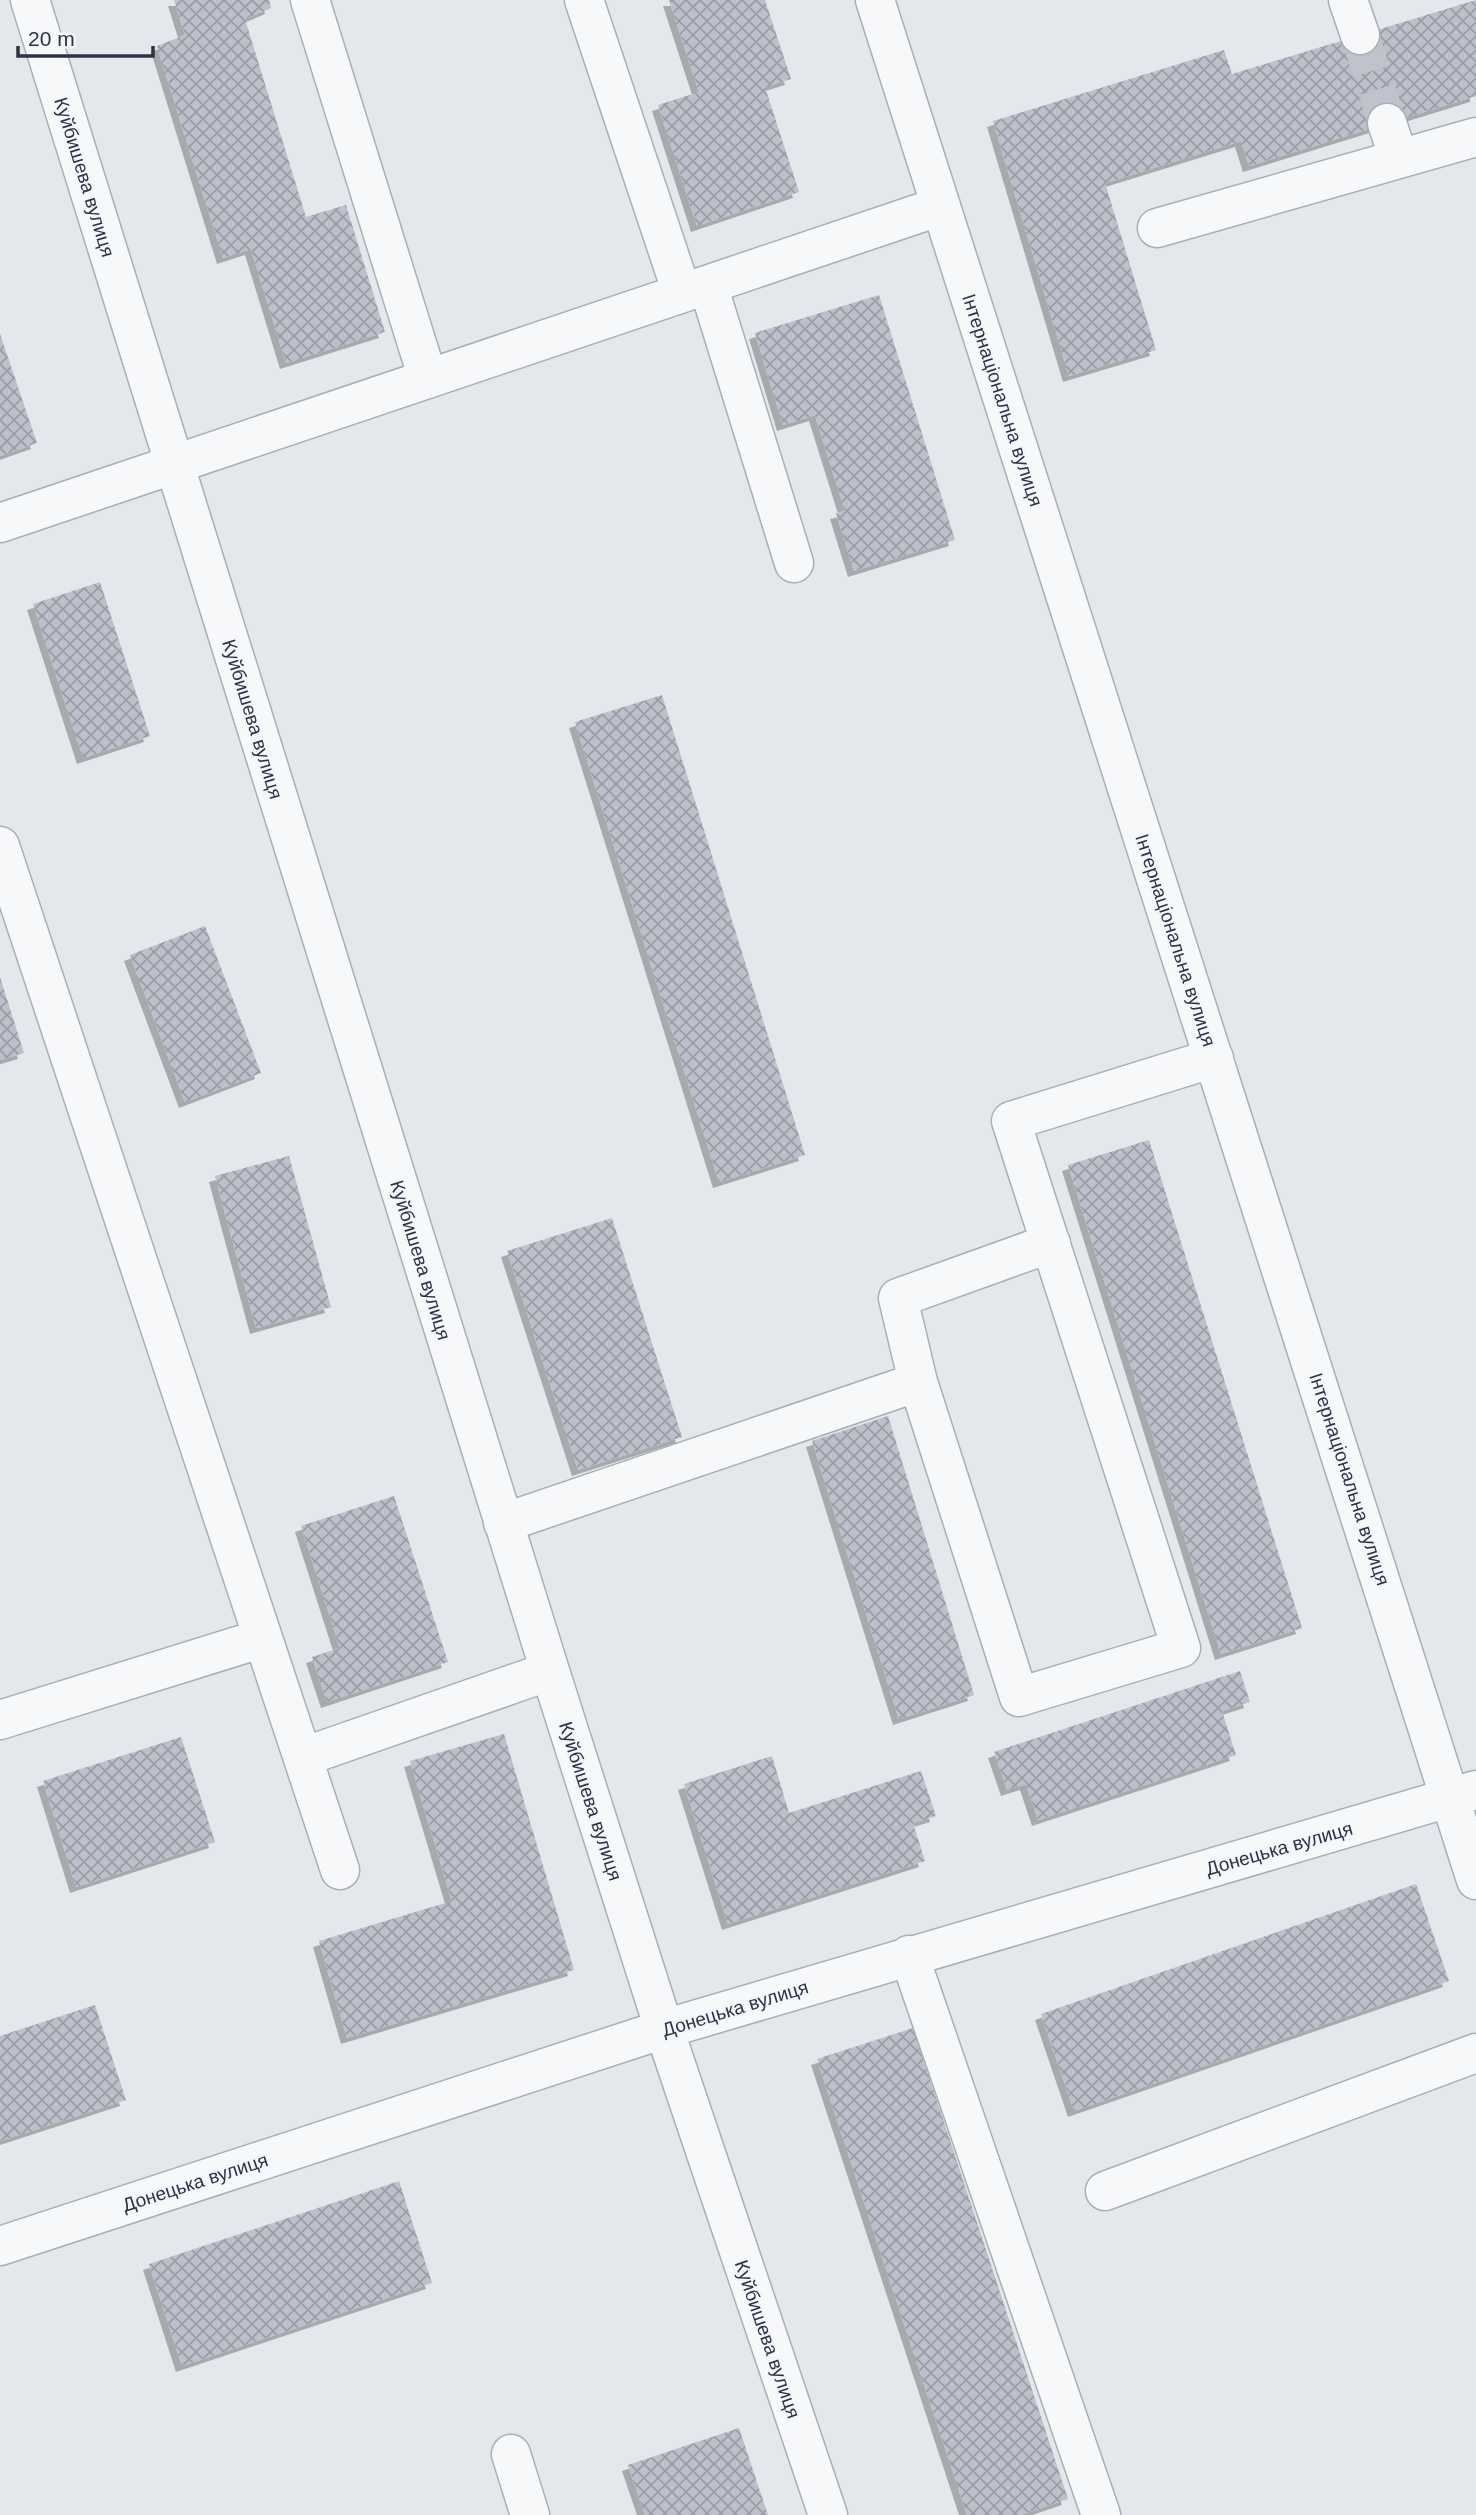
<svg xmlns="http://www.w3.org/2000/svg" width="1476" height="2515" viewBox="0 0 1476 2515" font-family="Helvetica,sans-serif">
	<style>
		.building { fill: url(#building-cross-hatch); filter: url(#shadow) }
		.lines { fill: none; stroke-linecap: round; stroke-linejoin: round }
		.minor-tunnel { stroke: #bfc3cb; stroke-width: 38; stroke-dasharray: 38 19; stroke-linecap: butt }
		.minor-casing { stroke: #a9aeb7; stroke-width: 41 }
		.minor { stroke: #f7f8fa; stroke-width: 38 }
		.labels { text-anchor: middle; stroke-width: 5; stroke-linejoin: round; paint-order: stroke }
		.street-label { font-size: 19px; fill: #2b3445; stroke: #f4f6f9 }
	</style>
	<defs>
		<pattern id="building-cross-hatch" width="8" height="8" patternUnits="userSpaceOnUse" patternTransform="scale(1.75)"><rect width="8" height="8" fill="#bbc0ca"/><path d="M0 0l8 8M0 8l8-8" fill="none" stroke="#989da6"/></pattern>
		<filter id="shadow"><feDropShadow dx="-6" dy="6" stdDeviation="0" flood-color="#0004"/></filter>
	</defs>
	<rect width="100%" height="100%" fill="#e4e7ec"/>
	<path class="building" d="M 174,0 L 269,0 L 271,8 L 245,19 L 306,217 L 346,205 L 385,332 L 286,363 L 251,249 L 223,258 L 157,46 L 185,35 Z
		M 669,0 L 765,0 L 791,79 L 765,87 L 799,192 L 697,226 L 658,105 L 699,92 Z
		M 1476,0 L 1476,96 L 1249,166 L 1241,141 L 1105,183 L 1156,350 L 1069,376 L 993,121 L 1224,50 L 1232,74 Z
		M 879,295 L 955,540 L 854,571 L 836,513 L 845,511 L 815,415 L 783,425 L 755,333 Z
		M 0,334 L 37,443 L 0,456 Z
		M 100,582 L 150,736 L 83,758 L 33,604 Z
		M 662,695 L 805,1155 L 719,1182 L 575,722 Z
		M 205,926 L 261,1073 L 185,1102 L 130,955 Z
		M 0,977 L 24,1053 L 0,1060 Z
		M 1149,1140 L 1302,1628 L 1221,1654 L 1068,1165 Z
		M 289,1156 L 331,1307 L 256,1328 L 215,1176 Z
		M 612,1218 L 682,1437 L 578,1470 L 507,1251 Z
		M 888,1416 L 974,1695 L 899,1719 L 812,1441 Z
		M 394,1496 L 448,1662 L 327,1702 L 312,1657 L 340,1648 L 301,1526 Z
		M 1240,1671 L 1250,1702 L 1222,1711 L 1236,1755 L 1038,1820 L 1026,1784 L 1007,1790 L 994,1752 Z
		M 504,1734 L 574,1970 L 347,2038 L 319,1941 L 452,1901 L 410,1761 Z
		M 181,1737 L 215,1842 L 76,1887 L 43,1781 Z
		M 772,1756 L 789,1813 L 921,1771 L 936,1816 L 913,1823 L 925,1861 L 728,1924 L 684,1784 Z
		M 1416,1884 L 1449,1981 L 1074,2111 L 1041,2014 Z
		M 95,2005 L 126,2100 L 0,2141 L 0,2036 Z
		M 913,2028 L 1068,2499 L 1020,2515 L 967,2515 L 817,2059 Z
		M 399,2181 L 432,2283 L 182,2366 L 149,2264 Z
		M 739,2428 L 768,2515 L 645,2515 L 628,2465 Z"/>
	<g class="lines">
		<path class="minor-tunnel" d="M 1360,35 L 1387,123"/>
		<g class="minor-casing">
			<path id="minor" d="M 30,0 L 550,1671 L 664,2029 L 828,2515
				M 310,0 L 428,379
				M 584,0 L 682,293
				M 875,0 L 1476,1880
				M 1348,0 L 1360,35
				M 1387,123 L 1399,159
				M 1157,228 L 1476,137
				M 708,285 L 794,563
				M 0,523 L 941,206
				M 0,846 L 340,1870
				M 918,1382 L 898,1298 L 1051,1243
				M 503,1523 L 918,1382 L 1019,1697 L 1181,1648 L 1011,1121 L 1214,1058
				M 0,1720 L 263,1638
				M 303,1757 L 550,1671
				M 909,1955 L 1101,2515
				M 1105,2191 L 1476,2053
				M 0,2246 L 664,2029 L 1476,1790
				M 511,2454 L 530,2515"/>
		</g>
		<use href="#minor" class="minor"/>
	</g>
	<g class="labels">
		<g class="street-label">
			<text transform="translate(85 177) rotate(73)" y="7">Куйбишева вулиця</text>
			<text transform="translate(1003 400) rotate(72)" y="7">Інтернаціональна вулиця</text>
			<text transform="translate(253 719) rotate(73)" y="7">Куйбишева вулиця</text>
			<text transform="translate(1176 940) rotate(72)" y="7">Інтернаціональна вулиця</text>
			<text transform="translate(421 1260) rotate(73)" y="7">Куйбишева вулиця</text>
			<text transform="translate(1350 1479) rotate(72)" y="7">Інтернаціональна вулиця</text>
			<text transform="translate(591 1801) rotate(72)" y="7">Куйбишева вулиця</text>
			<text transform="translate(1279 1848) rotate(-16)" y="7">Донецька вулиця</text>
			<text transform="translate(735 2008) rotate(-17)" y="7">Донецька вулиця</text>
			<text transform="translate(195 2182) rotate(-18)" y="7">Донецька вулиця</text>
			<text transform="translate(768 2339) rotate(71)" y="7">Куйбишева вулиця</text>
		</g>
	</g>
	<path d="M18 46v10h135v-10" fill="none" stroke="#2b3445" stroke-width="3.5"/>
	<text x="28" y="46" font-size="21" fill="#2b3445" stroke="#f4f6f9" stroke-width="5" paint-order="stroke">20 m</text>
</svg>
